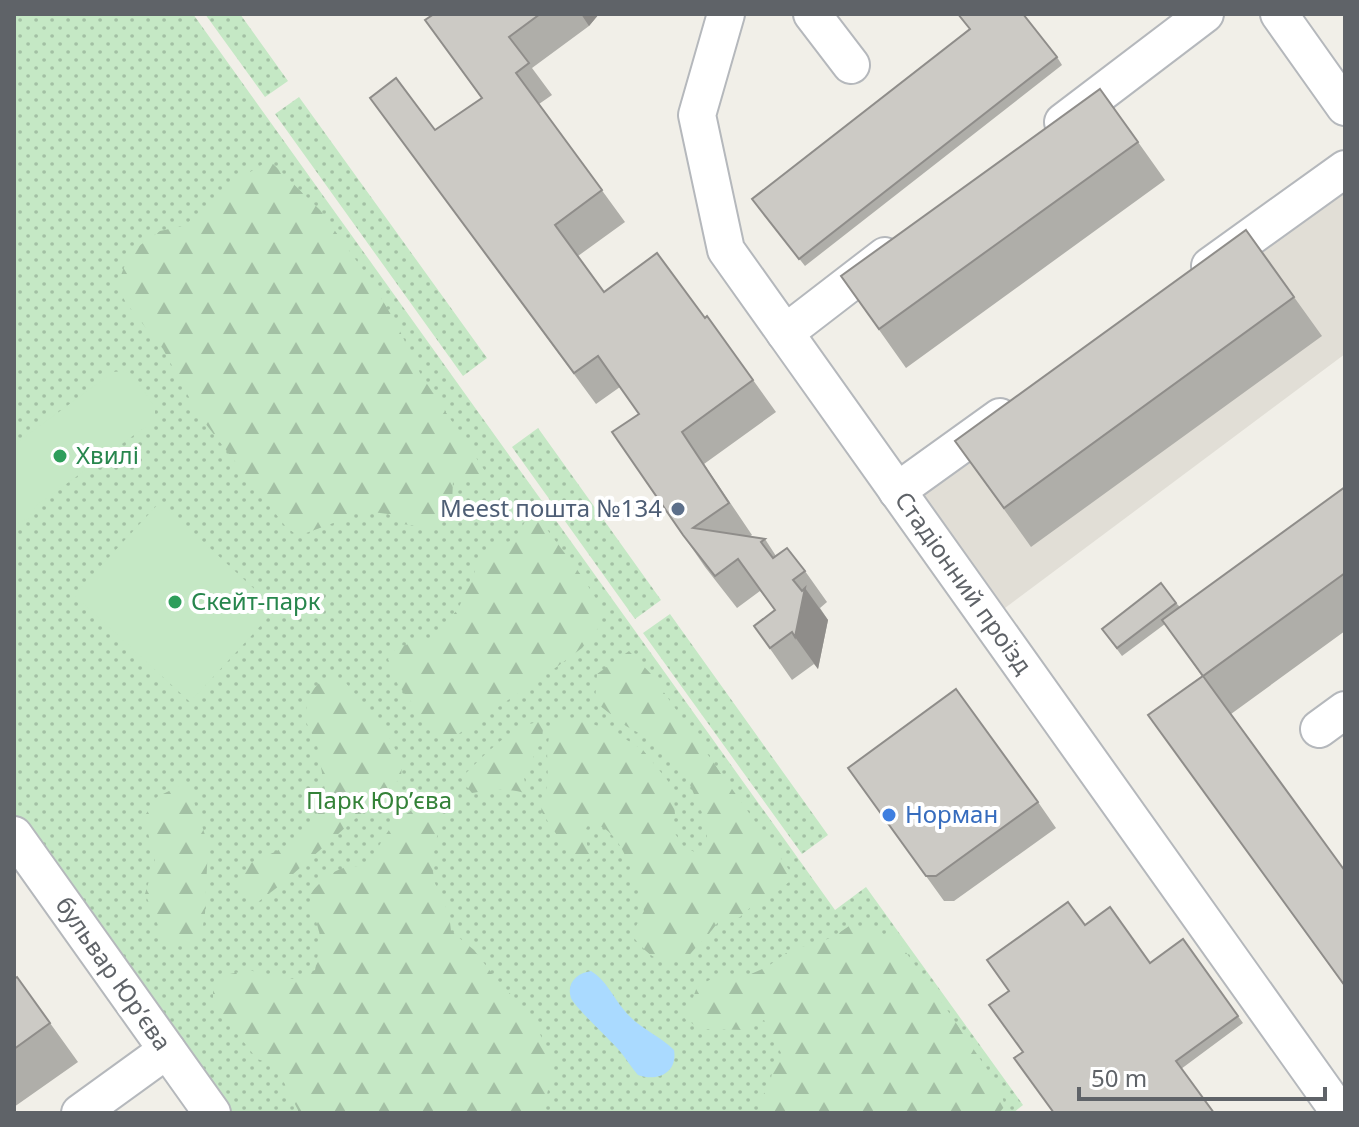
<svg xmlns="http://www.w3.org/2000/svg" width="1359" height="1127" viewBox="0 0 1359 1127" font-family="'Noto Sans',sans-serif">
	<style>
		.education { fill: #e1ded6 }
		.grass { fill: url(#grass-dots) }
		.forest { fill: url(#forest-firs) }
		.garden { fill: #c5e8c5 }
		.water { fill: #aadaff }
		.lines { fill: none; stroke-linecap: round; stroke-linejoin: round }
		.minor-casing { stroke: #b5b8bc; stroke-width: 40 }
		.minor { stroke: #fff; stroke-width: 36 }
		.wall { fill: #afaea9 }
		.shaded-wall { fill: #8f8d8a }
		.building { fill: #cccac5; stroke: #8f8d8a; stroke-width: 2 }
		.leisure-dot { fill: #2e9e5b; stroke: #fff; stroke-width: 3 }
		.service-dot { fill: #5c6f8a; stroke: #fff; stroke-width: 3 }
		.shop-dot { fill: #3f7fe0; stroke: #fff; stroke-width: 3 }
		.labels { text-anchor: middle; stroke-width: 8; stroke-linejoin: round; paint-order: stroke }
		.leisure-label { font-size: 24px; fill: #27864d; stroke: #fff; text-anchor: start }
		.service-label { font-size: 24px; fill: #4e5e75; stroke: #fff; text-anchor: end }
		.street-label { font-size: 24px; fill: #5f6368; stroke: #fff }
		.park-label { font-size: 24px; fill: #348238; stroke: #fff }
		.shop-label { font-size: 24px; fill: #366cbe; stroke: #fff; text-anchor: start }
	</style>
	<defs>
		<pattern id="grass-dots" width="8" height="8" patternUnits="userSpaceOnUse" patternTransform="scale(2)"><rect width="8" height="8" fill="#c5e8c5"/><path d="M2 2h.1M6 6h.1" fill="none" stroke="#a3c0a4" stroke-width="1.8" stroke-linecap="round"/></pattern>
		<pattern id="forest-firs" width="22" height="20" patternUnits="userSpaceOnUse" patternTransform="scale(2)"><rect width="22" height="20" fill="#c5e8c5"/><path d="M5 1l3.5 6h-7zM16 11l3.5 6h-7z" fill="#a3c0a4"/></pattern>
	</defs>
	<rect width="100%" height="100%" fill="#f1efe8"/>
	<path class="education" d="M 1334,177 L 1345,192 L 1345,354 L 989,620 L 897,491 Z"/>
	<path class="grass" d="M 14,14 L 193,14 L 835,910 L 866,887 L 1023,1105 L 1013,1113 L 225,1113 L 14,816 Z
		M 205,14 L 240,14 L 288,81 L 265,97 Z
		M 299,97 L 487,358 L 463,376 L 275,114 Z
		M 538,428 L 661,600 L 635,619 L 512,447 Z
		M 670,614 L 828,835 L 802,854 L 643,633 Z"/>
	<path class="forest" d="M 269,160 L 320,210 L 371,281 L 396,323 L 421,375 L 485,471 L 485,479 L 467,478 L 453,481 L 452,504 L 436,526 L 418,526 L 402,524 L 388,514 L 356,510 L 339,521 L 298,536 L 286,527 L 198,414 L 163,349 L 126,303 L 117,286 L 126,262 L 139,246 L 160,231 L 183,226 L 208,208 L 227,187 Z
		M 528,516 L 540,520 L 581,575 L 600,605 L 600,626 L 582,648 L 558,666 L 454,737 L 440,739 L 398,685 L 388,659 L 397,647 L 433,638 L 458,609 L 473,577 L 479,558 L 492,546 L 515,540 Z
		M 629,651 L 651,674 L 792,874 L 789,882 L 771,897 L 752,906 L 740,917 L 720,919 C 710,935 697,945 686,959 C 659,964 652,959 634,938 L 635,928 L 644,911 C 637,885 622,823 589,824 L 584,831 L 590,857 L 583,865 L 568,852 L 541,811 L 548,782 L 547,751 L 550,729 L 555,722 L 576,717 L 619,735 L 643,750 L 668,781 L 674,801 L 675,815 L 670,826 L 684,847 L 699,854 L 707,850 L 707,835 L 703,815 L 687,778 L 669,754 L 644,736 L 626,726 L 595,702 L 597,674 Z
		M 321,681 L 346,683 L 387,733 L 402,763 L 401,778 L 283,883 L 258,902 L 240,886 L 248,864 L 277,851 L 313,828 L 325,790 L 317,744 L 305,720 L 308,695 Z
		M 544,721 L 542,738 L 524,778 L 528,794 C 508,788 493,789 472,793 L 466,786 L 466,773 C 488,752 512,724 544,721 Z
		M 183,784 L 192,796 L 208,844 L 205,913 L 201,938 L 191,946 C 182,945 172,946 165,938 C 160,933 150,904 145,894 L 155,861 L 144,817 L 157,797 Z
		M 430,799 L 437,806 L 444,818 L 437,837 L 432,861 L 434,881 L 449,914 L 451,931 L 474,950 L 497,980 L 519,1003 L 538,1030 L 554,1063 L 546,1099 L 540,1113 L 298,1113 L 298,1110 L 275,1065 L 257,1059 L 213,1003 L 213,986 L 230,974 L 250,970 L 268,976 L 293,979 L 315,970 L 321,939 L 309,895 C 326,876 336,865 363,866 C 376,854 379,844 389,830 C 399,817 416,807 430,799 Z
		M 852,924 L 895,937 L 950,1014 L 999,1087 L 1005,1106 L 999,1113 L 761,1113 L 758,1104 L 770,1083 L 773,1068 L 781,1053 L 764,1020 L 748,1030 L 701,1029 L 685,1019 L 697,987 L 713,978 L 751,974 L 767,967 L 793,948 L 811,945 L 833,937 Z"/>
	<path class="garden" d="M 123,371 L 132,374 L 155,407 L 155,418 L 148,425 L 37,505 L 29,518 L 14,525 L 14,445 L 113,372 Z
		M 160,502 L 276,609 L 190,702 L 74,595 Z"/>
	<path class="water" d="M 591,971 C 606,980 613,997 624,1010 C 638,1028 659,1035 674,1050 C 678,1073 657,1082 638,1075 C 631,1067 625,1057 618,1049 C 610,1040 573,1005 571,998 C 566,983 577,973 591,971 Z"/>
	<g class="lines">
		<g class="minor-casing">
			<g id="minor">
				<path id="s1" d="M 726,14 L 697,115 L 726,250 L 1340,1113"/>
				<path d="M 812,14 L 851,65"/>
				<path d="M 1279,14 L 1345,107"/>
				<path d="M 1063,122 L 1205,14"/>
				<path d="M 1210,266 L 1345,169"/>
				<path d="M 785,333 L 885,256"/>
				<path d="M 897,491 L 1000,417"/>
				<path d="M 1319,729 L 1345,710"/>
				<path d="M 14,835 L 212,1113"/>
				<path d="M 80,1113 L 167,1050"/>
			</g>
		</g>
		<use href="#minor" class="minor"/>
	</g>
	<path class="wall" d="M 434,14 L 599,14 L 589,26 L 532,68 L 552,95 L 539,104 L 625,222 L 578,256 L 604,292 L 705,318 L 707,316 L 776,412 L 704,464 L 752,535 L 749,537 L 765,539 L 776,556 L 805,571 L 827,602 L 820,608 L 828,620 L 818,669 L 814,664 L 792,680 L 754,626 L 775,610 L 760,591 L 737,608 L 705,567 L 612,432 L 639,414 L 620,387 L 596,404 L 370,98 L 435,130 L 482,99 L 425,20 Z
		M 969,29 L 1057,57 L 1062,65 L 805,266 L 758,207 Z
		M 1138,142 L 1165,180 L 906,368 L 841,276 Z
		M 1294,297 L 1322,336 L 1031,547 L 955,441 Z
		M 1345,487 L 1345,631 L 1231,714 L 1345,871 L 1345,987 L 1148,715 L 1202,676 L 1165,624 L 1122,656 L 1102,629 L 1176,603 L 1180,607 Z
		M 848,768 L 1038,802 L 1056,828 L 954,901 L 944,901 Z
		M 1085,925 L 1150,963 L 1183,939 L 1243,1023 L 1181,1069 L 1009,991 Z
		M 17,977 L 78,1062 L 14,1107 L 14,979 Z"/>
	<path class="shaded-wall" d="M 581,14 L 599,14 L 589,26 Z
		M 805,588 L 828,620 L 818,669 L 795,637 Z"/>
	<path class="building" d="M 434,14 L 540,14 L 509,37 L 529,63 L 516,73 L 602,190 L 555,225 L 604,292 L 657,253 L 705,318 L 707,316 L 753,380 L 682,432 L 729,503 L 693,528 L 765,539 L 761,542 L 773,558 L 787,548 L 805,571 L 793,580 L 802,591 L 805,588 L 795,637 L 792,632 L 770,648 L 754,626 L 775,610 L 738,559 L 715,576 L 683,535 L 612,432 L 639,414 L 598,356 L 574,373 L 370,98 L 396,78 L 435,130 L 482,98 L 425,20 Z
		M 958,14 L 1023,14 L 1057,57 L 799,259 L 752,199 L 970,29 Z
		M 1100,89 L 1138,142 L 879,329 L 841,276 Z
		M 1246,230 L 1294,297 L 1004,508 L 955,441 Z
		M 1345,487 L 1345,573 L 1203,676 L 1162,620 Z
		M 1161,583 L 1176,603 L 1117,648 L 1102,629 Z
		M 1203,676 L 1345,871 L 1345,986 L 1148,715 Z
		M 956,689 L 1038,802 L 936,876 L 926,876 L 848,768 Z
		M 1068,902 L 1085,925 L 1110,907 L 1150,963 L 1183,939 L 1238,1016 L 1176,1061 L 1214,1113 L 1054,1113 L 1014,1058 L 1023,1052 L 989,1005 L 1009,991 L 987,960 Z
		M 17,977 L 50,1023 L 14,1049 L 14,979 Z"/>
	<g class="leisure-dot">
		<circle cx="60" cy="456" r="8"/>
		<circle cx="175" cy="602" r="8"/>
	</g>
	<circle class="service-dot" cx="678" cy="509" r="8"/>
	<circle class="shop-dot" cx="889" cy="815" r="8"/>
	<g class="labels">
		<g class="leisure-label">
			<text x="76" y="464">Хвилі</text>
			<text x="191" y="610">Скейт-парк</text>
		</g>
		<g class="service-label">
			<text x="662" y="517">Meest пошта №134</text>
		</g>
		<g class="street-label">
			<text dy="8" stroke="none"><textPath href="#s1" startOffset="652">Стадіонний проїзд</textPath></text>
			<text transform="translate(113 974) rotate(55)" y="8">бульвар Юрʼєва</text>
		</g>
		<g class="park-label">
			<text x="379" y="809">Парк Юр’єва</text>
		</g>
		<g class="shop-label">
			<text x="905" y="823">Норман</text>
		</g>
	</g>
	<rect width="1359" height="1127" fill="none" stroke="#5f6368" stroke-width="32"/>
	<path d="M1079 1087v12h246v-12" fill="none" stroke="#5f6368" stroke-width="4"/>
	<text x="1091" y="1087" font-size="24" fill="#5f6368" stroke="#ffffff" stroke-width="6" paint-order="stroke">50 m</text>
</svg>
